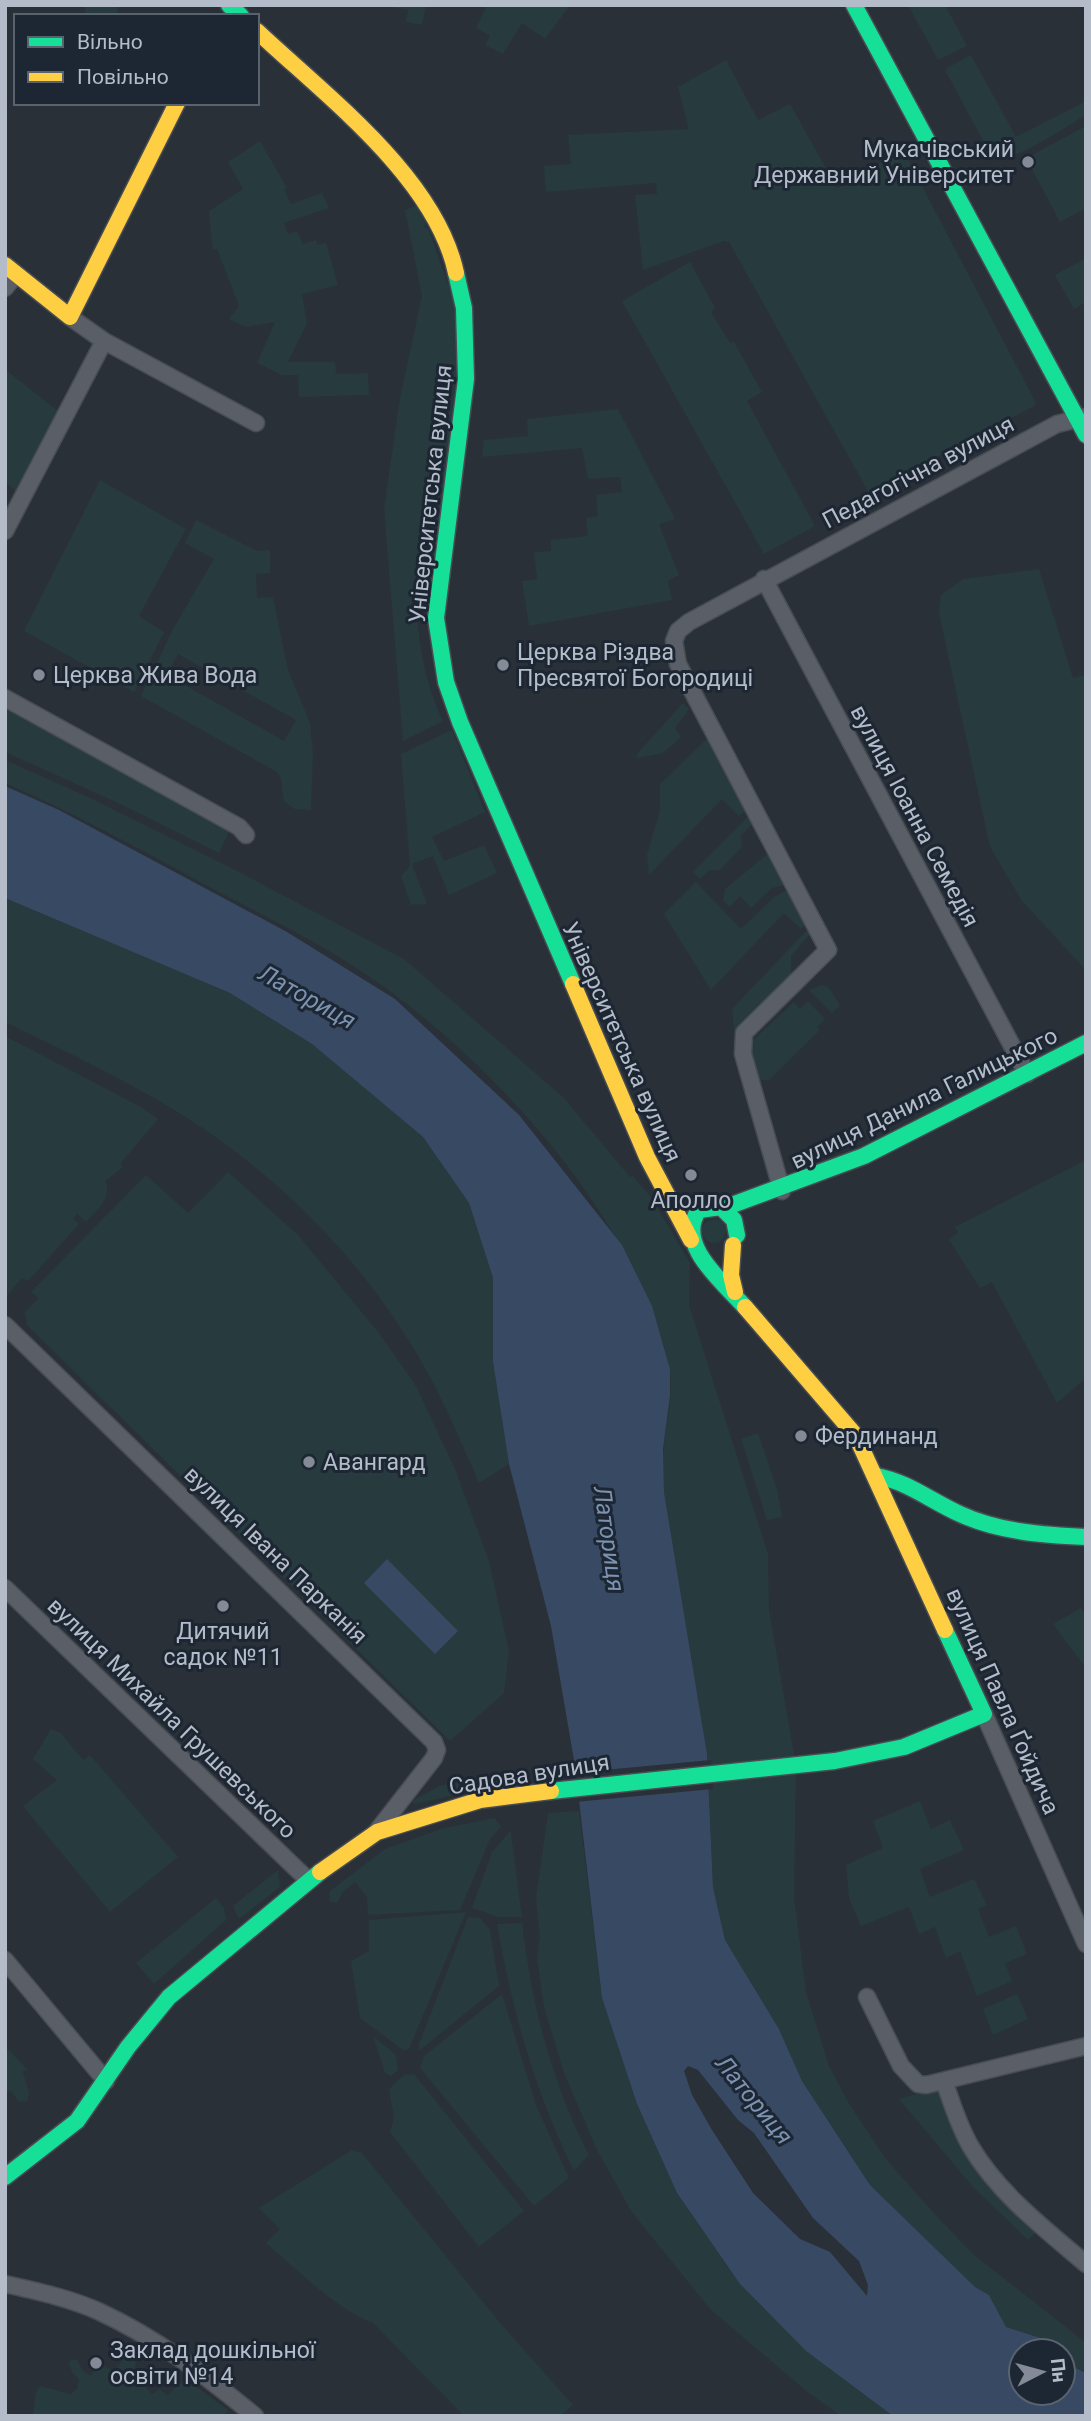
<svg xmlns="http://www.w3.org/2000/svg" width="1091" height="2421" viewBox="0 0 1091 2421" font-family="Roboto,sans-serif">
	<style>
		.green { fill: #273a3e; fill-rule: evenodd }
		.water { fill: #384963; fill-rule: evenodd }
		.pier { fill: #2a3038 }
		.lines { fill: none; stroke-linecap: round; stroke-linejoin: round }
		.street-casing { stroke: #484c53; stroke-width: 19 }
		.fast-casing { stroke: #484c53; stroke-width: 19 }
		.slow-casing { stroke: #484c53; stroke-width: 19 }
		.street { stroke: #5a5e66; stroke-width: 16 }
		.fast { stroke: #16e098; stroke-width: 16 }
		.slow { stroke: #ffcf43; stroke-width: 16 }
		.poi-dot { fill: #848b96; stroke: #1d2633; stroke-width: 2.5 }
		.labels { text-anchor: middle; stroke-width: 6; stroke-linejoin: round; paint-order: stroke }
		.poi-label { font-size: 23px; fill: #b4bcc9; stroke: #1d2633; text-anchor: start }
		.street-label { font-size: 23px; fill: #b4bcc9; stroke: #1d2633 }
		.water-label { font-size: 24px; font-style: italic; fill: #7c92b1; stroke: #1d2633 }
	</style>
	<rect width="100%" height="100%" fill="#2a3038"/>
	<path class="green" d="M 85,5 L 119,5 L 116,16 L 85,16 Z
		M 379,5 L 426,5 L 422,25 L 406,22 L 408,10 Z
		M 487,5 L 570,5 L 545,39 L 522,23 L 503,54 L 485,45 L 490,36 L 476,28 Z
		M 908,5 L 945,5 L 967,46 L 938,60 Z
		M 971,55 L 1016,137 L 1086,101 L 1086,115 C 1067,126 1012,164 993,159 L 946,72 L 947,68 Z
		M 726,60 L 758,120 L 790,104 L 837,188 L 902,150 L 904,152 L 1036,403 L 1034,406 L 869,493 L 729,242 L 724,241 L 643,270 L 635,195 L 657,194 L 656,183 L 546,192 L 544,166 L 571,164 L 568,135 L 689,129 L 678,87 Z
		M 1086,126 L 1086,208 L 1060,222 L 1026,158 Z
		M 260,141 L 287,188 L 284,189 L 291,204 L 322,193 L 329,208 L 284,223 L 288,234 L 297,231 L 303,244 L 316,240 L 318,245 L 326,243 L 338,285 L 302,294 L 307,323 L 288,362 L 335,362 L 336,374 L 368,373 L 369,395 L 299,397 L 298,375 L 282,375 L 257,363 L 275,322 L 246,327 L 229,319 L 239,306 L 217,249 L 213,250 L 209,211 L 243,189 L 228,162 Z
		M 418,205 L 426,224 L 423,227 L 428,228 L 462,322 L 431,600 L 417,601 C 417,640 426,686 443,721 L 403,741 L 384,509 L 400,398 L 422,296 L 405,210 Z
		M 1086,258 L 1086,302 L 1074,309 L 1055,275 Z
		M 690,262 L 715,308 L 711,312 L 730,343 L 734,342 L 762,392 L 747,401 L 815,526 L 764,554 L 622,301 Z
		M 5,369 L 59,412 L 16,491 L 5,482 Z
		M 618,409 L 675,519 L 659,524 L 679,575 L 668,581 L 672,600 L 529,626 L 522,581 L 537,579 L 534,552 L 551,551 L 551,540 L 588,536 L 586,518 L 598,516 L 596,495 L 622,492 L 620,477 L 588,479 L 582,448 L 482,457 L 484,440 L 528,436 L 527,419 Z
		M 100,480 L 186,529 L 139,616 L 164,632 L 134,692 L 24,631 Z
		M 196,520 L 257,551 L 270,550 L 270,573 L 256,574 L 257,598 L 273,597 L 288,670 L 310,723 L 313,753 L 311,810 L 295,809 L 284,802 L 281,778 L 277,772 L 141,696 L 173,629 L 214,559 L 185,543 ZM 178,654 L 296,720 L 284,741 L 167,675 Z
		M 1039,569 L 1073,678 L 1086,675 L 1086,970 L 1022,901 L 990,847 L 939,613 L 941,595 L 963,579 Z
		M 683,703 L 689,709 L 675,728 L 681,737 L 663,753 L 637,758 L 636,755 Z
		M 5,709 L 230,829 L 219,853 L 116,802 L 5,752 Z
		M 452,730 L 485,812 L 432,837 L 444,861 L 484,845 L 497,873 L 449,895 L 433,856 L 412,864 L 427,904 L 411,905 L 401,876 L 410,866 L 401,754 Z
		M 709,737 L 748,809 L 739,816 L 722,799 L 649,875 L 647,855 L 660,810 L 660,784 Z
		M 5,760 L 86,796 L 237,871 L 404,959 L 564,1098 L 630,1177 L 633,1176 L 651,1197 L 690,1263 L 689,1305 L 768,1554 L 769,1610 L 796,1766 L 794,1897 L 806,1992 L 829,2066 L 848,2102 L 885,2158 L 930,2209 L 973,2254 L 1086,2343 L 1086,2373 L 1063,2362 L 1063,2351 L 1053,2351 L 1047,2340 L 1006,2327 L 989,2295 L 975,2287 L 870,2185 L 802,2081 L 779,2029 L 725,1940 L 713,1887 L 707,1754 L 664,1492 C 664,1476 662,1460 664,1445 C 667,1419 674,1391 669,1366 C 636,1225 512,1084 399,998 C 344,955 278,923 217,891 C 147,853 78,815 5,783 Z
		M 750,815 L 755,821 L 741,836 L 742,847 L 720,870 L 710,870 L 700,879 L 693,872 Z
		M 770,852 L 785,882 L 782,886 L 772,888 L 751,908 L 740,896 L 730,907 L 723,900 L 725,889 Z
		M 696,882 L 741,929 L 774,897 L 788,890 L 807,924 L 801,929 L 784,913 L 711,990 L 664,914 Z
		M 5,898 L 230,993 L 312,1044 L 423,1137 L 469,1203 L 493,1278 L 493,1362 L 509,1464 L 479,1483 C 459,1437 440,1392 414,1349 C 358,1256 276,1174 184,1116 C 128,1081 65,1051 5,1022 Z
		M 809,928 L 812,932 L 791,956 L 791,976 L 738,1029 L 735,1037 L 732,1009 Z
		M 822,985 L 829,988 L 840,1005 L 832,1013 L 809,990 Z
		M 808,1001 L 825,1019 L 817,1027 L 820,1030 L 769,1080 L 758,1080 L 750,1043 L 794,1002 L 800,1009 Z
		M 5,1036 L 141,1107 L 158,1119 L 121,1163 L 122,1168 L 105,1181 C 113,1198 97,1210 86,1222 L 77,1214 L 73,1219 L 79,1224 L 28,1281 L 22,1278 L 5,1298 Z
		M 1086,1160 L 1086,1378 L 1057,1403 L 992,1282 L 980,1288 L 949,1240 L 958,1232 L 955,1227 Z
		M 228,1172 L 298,1235 L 379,1333 L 416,1386 L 455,1469 L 489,1561 L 509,1651 L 504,1693 L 450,1741 L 27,1325 L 25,1312 L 39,1298 L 31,1292 L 146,1175 L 188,1213 Z
		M702 1231a12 12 0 1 1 24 0a12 12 0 1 1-24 0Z
		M 758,1433 L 777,1489 L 782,1517 L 767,1520 L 741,1439 Z
		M 1081,1608 L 1086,1616 L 1086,1668 L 1053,1624 Z
		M 51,1729 L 61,1733 L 83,1760 L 90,1755 L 178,1857 L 110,1912 L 23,1806 L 57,1780 L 33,1759 Z
		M 512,1771 L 513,1782 L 415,1804 L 411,1801 L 440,1786 Z
		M 920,1801 L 931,1829 L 950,1820 L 964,1850 L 920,1869 L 930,1897 L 974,1879 L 987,1905 L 978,1909 L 989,1937 L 1016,1926 L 1027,1954 L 1005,1963 L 1012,1981 L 977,1996 L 960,1951 L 946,1958 L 935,1927 L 919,1934 L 909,1907 L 861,1926 L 849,1898 L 846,1865 L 883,1848 L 873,1821 Z
		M 579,1811 L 602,1998 L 637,2104 L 677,2193 L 740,2284 L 806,2351 L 893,2416 L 841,2416 L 805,2390 L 710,2309 L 631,2211 L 596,2148 L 564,2073 L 544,2007 L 537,1959 L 540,1936 L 536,1898 L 548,1813 Z
		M 495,1818 L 501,1827 L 490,1839 L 460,1910 L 368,1915 L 367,1897 L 355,1882 L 342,1893 L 337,1903 L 329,1901 L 330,1891 L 385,1849 L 444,1828 Z
		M 510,1831 L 511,1833 L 522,1917 L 498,1917 L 472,1908 L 492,1852 Z
		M 278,1870 L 280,1887 L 239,1919 L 233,1906 Z
		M 216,1898 L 224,1908 L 226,1920 L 154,1984 L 136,1963 Z
		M 466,1912 L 409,2049 L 403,2050 L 360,2018 L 351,1961 L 369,1951 L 369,1920 Z
		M 468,1917 L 480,1918 L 490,1930 L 499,1986 L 419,2051 L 419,2044 Z
		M 522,1923 C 532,2005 551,2081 589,2155 L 574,2171 C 535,2092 512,2010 497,1924 Z
		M 502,1994 L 536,2105 L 569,2178 L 534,2206 L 420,2068 L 424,2056 Z
		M 1017,1994 L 1028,2019 L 993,2035 L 983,2009 Z
		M 373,2036 L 396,2055 L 398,2070 L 391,2076 L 385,2073 Z
		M 8,2049 L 27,2069 L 23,2072 L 29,2093 L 27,2101 L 19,2102 L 11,2091 L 5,2091 L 5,2051 Z
		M 414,2074 L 524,2211 L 479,2247 L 390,2132 L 394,2117 L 389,2089 L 404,2075 Z
		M 942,2087 L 968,2150 L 1039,2229 L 1028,2240 L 973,2187 L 899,2099 Z
		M 352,2150 L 362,2153 L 501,2324 L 573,2405 L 560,2416 L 464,2416 L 373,2323 C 333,2307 299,2271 266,2243 L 280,2229 L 259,2208 Z
		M 130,2358 L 136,2362 L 133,2384 L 144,2385 L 152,2394 L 160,2389 L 167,2395 L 186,2379 L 228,2410 L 224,2416 L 33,2416 L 36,2392 L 40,2386 L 71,2394 L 77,2389 L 79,2379 L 73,2374 L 69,2364 L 71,2360 L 77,2360 L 83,2371 L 91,2376 L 98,2364 L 115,2371 L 123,2359 Z"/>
	<path class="water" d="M 5,786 L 59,810 L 287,932 L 395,999 L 519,1115 L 622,1245 L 652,1306 L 670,1369 L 670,1396 L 663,1449 L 664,1492 L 707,1754 L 713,1887 L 725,1940 L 779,2029 L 802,2081 L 870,2185 L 975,2287 L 989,2295 L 1006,2327 L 1047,2340 L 1053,2351 L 1021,2351 L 1021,2393 L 1063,2393 L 1063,2362 L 1086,2373 L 1086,2416 L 893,2416 L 806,2351 L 740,2284 L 677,2193 L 637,2104 L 602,1998 L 575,1766 L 551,1626 L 509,1464 L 493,1362 L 493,1278 L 469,1203 L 423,1137 L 312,1044 L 230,993 L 5,898 ZM 688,2066 L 698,2070 L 738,2120 L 754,2133 L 813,2218 L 859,2261 L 868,2285 L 867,2296 L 830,2252 L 800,2239 L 753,2193 L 712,2130 L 692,2095 L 684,2071 Z
		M 387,1559 L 458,1631 L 435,1654 L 364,1583 Z"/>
	<path class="pier" d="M 711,1760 L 713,1789 L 575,1802 L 572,1773 Z"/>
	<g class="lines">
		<g class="street-casing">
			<path id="street" d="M 5,288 L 16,274
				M 70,317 L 104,341 L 256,423
				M 5,531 L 104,341
				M 764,579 L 1027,1074
				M 5,698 L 239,827 L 246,835
				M 782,1191 L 743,1054 L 744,1033 L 828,950 L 678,664 L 674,641 L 678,631 L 689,622 L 1057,424 L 1086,417
				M 5,1325 L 434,1742 L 437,1750 L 434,1758 L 377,1831
				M 5,1588 L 308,1880
				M 984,1714 L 1086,1944
				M 5,1960 L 106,2081
				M 867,1997 L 901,2066 L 918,2084 L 926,2085 L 1086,2046
				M 944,2081 C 952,2103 959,2127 971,2147 C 998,2193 1046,2230 1086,2264
				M 5,2284 C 36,2291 69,2298 98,2311 C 157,2338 206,2376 255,2416"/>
		</g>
		<g class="fast-casing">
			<path id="fast" d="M 229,5 L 241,16
				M 854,5 L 1086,435
				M 456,273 L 464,308 L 466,379 L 436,618 L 446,682 L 460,722 L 573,984
				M 724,1208 L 864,1156 L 1086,1043
				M 737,1235 L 734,1220 L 721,1207 L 699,1210 C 674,1244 724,1283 745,1307
				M 877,1476 C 908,1482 931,1501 960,1514 C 999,1532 1043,1535 1086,1537
				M 551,1791 L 835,1761 L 904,1747 L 984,1714 L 945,1630
				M 5,2177 L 77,2121 L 128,2047 L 169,1997 L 320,1872"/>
		</g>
		<g class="slow-casing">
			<path id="slow" d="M 257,31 C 326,96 436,178 456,273
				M 5,265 L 70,317 L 177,103
				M 573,984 L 647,1157 L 691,1240
				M 733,1245 L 731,1275 L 735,1292
				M 745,1307 L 856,1436 L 945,1630
				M 320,1872 L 377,1832 L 480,1800 L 551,1791"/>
		</g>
		<use href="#street" class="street"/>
		<use href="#fast" class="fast"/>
		<use href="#slow" class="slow"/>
	</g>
	<g class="poi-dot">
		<circle cx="1028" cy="162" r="7"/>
		<circle cx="503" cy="665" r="7"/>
		<circle cx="39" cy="675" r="7"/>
		<circle cx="691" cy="1175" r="7"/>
		<circle cx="801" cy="1436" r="7"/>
		<circle cx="309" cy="1462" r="7"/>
		<circle cx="223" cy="1606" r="7"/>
		<circle cx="96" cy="2363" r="7"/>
	</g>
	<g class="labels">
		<g class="poi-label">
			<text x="1014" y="157" text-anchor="end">Мукачівський<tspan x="1014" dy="26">Державний Університет</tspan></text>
			<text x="517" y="660">Церква Різдва<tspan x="517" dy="26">Пресвятої Богородиці</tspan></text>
			<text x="53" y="683">Церква Жива Вода</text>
			<text x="691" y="1208" text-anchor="middle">Аполло</text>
			<text x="815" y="1444">Фердинанд</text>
			<text x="323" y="1470">Авангард</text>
			<text x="223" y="1639" text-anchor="middle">Дитячий<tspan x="223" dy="26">садок №11</tspan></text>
			<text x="110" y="2358">Заклад дошкільної<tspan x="110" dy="26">освіти №14</tspan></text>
		</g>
		<g class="street-label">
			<text transform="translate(918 472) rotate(-28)" y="8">Педагогічна вулиця</text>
			<text transform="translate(430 494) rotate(-84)" y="8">Університетська вулиця</text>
			<text transform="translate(915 816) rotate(62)" y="8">вулиця Іоанна Семедія</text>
			<text transform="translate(622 1042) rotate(66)" y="8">Університетська вулиця</text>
			<text transform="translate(924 1098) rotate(-26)" y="8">вулиця Данила Галицького</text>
			<text transform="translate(276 1555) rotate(44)" y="8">вулиця Івана Парканія</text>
			<text transform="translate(1003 1701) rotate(66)" y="8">вулиця Павла Ґойдича</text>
			<text transform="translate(172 1718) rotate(44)" y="8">вулиця Михайла Грушевського</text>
			<text transform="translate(529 1774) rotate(-9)" y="8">Садова вулиця</text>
		</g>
		<g class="water-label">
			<text transform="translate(307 997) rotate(29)" y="8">Латориця</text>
			<text transform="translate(609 1539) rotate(82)" y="8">Латориця</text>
			<text transform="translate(754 2100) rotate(51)" y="8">Латориця</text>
		</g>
	</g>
	<rect width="1091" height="2421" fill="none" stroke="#b4bcc9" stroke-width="14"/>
	<rect x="14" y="14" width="245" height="91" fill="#1d2633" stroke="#59626f" stroke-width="2"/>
	<rect x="28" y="37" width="35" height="10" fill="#16e098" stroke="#59626f" stroke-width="2"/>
	<text x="77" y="49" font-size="21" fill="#b4bcc9">Вільно</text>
	<rect x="28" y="72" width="35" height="10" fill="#ffcf43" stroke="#59626f" stroke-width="2"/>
	<text x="77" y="84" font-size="21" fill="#b4bcc9">Повільно</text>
	<g transform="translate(1042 2372) rotate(84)"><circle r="33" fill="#1d2633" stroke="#59626f" stroke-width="2"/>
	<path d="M0-5L12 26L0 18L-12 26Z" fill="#848b96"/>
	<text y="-10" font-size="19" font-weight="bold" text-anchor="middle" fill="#b4bcc9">Пн</text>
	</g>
</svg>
